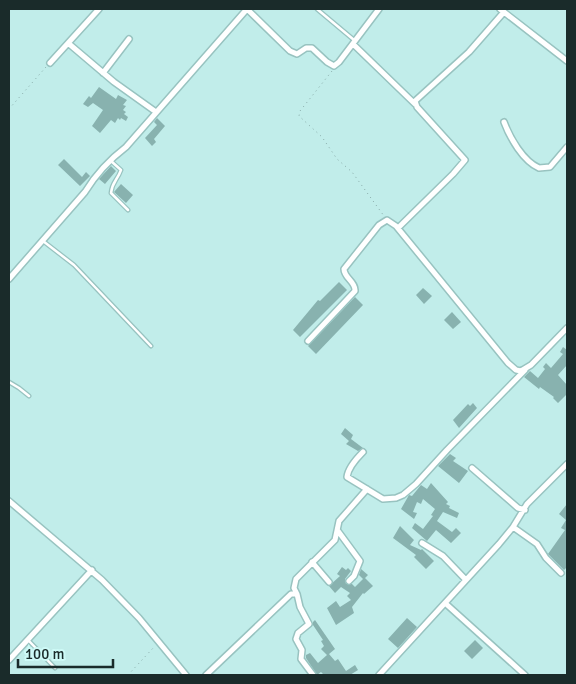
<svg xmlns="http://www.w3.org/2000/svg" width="576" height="684" viewBox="0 0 576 684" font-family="Signika,sans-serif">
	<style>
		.building { fill: #88b2af }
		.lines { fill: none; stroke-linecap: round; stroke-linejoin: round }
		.service-casing { stroke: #98c3c0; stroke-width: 5 }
		.minor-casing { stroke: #98c3c0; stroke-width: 8 }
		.path { stroke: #85a7a5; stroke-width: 1; stroke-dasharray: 1 4; stroke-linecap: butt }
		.service { stroke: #fff; stroke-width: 2.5 }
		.minor { stroke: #fff; stroke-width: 5 }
	</style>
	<rect width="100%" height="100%" fill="#c1edea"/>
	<path class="building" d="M 99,87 L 116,99 L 118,95 L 127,100 L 123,105 L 126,106 L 123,110 L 126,112 L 124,114 L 128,117 L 126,121 L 121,118 L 120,120 L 118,118 L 115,123 L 111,120 L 100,133 L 92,126 L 103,110 L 93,103 L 88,107 L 83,104 L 89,96 L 91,98 Z
		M 157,118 L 165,126 L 154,139 L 156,142 L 152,146 L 145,138 L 157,125 L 154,122 Z
		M 64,159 L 82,177 L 86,172 L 90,176 L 80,186 L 58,165 Z
		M 111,166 L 116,171 L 105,184 L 99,179 Z
		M 121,184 L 133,195 L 126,203 L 114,192 Z
		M 339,282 L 347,290 L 300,337 L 293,330 L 318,300 L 320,301 Z
		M 423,288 L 432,296 L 424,304 L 416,295 Z
		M 355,297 L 363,305 L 316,354 L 308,346 Z
		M 452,312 L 461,322 L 453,329 L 444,320 Z
		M 563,347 L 567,350 L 567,365 L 558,375 L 567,385 L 567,394 L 558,403 L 553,398 L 554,397 L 540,387 L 539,389 L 524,377 L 530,371 L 538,378 L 545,369 L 543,367 L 546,363 L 551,368 L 563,354 L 560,352 Z
		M 473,403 L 477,408 L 459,428 L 453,420 L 468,404 L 470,406 Z
		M 345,428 L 353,435 L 351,439 L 363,448 L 358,451 L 346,444 L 349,441 L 341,434 Z
		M 450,454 L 456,458 L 453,461 L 468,471 L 459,483 L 438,466 Z
		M 431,483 L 448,502 L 446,504 L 450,506 L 449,508 L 459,513 L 457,518 L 443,512 L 437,521 L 452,532 L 456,528 L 461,533 L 451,543 L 436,530 L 427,541 L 412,528 L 415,523 L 423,529 L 433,516 L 431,515 L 435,509 L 423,499 L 421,504 L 417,502 L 413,512 L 417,513 L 414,519 L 401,509 L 409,495 L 412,496 L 421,485 L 427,489 Z
		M 567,504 L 567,567 L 564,570 L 548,554 L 565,530 L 561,528 L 566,520 L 559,514 Z
		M 400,526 L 414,540 L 410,545 L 421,550 L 422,549 L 434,561 L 426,569 L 414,557 L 416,555 L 393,538 Z
		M 342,567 L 346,570 L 348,568 L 351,571 L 345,579 L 346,584 L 352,584 L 355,587 L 363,579 L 359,575 L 361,569 L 368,575 L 365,578 L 373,586 L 364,594 L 363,593 L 352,607 L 354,613 L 336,625 L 327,608 L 336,601 L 340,607 L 351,600 L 347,596 L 350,593 L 341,587 L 335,593 L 329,586 L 340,576 L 337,574 Z
		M 407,618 L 417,627 L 398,648 L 388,639 Z
		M 315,620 L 335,649 L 329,654 L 335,661 L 338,659 L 346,671 L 355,665 L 358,670 L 350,675 L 324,675 L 321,672 L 317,675 L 306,658 L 306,655 L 310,653 L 318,663 L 327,655 L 321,649 L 324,646 L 321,641 L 323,640 L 313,625 L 313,622 Z
		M 475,640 L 483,648 L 472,659 L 464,651 Z"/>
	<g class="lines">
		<g class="service-casing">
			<path id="service" d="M 317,9 L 354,40
				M 111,161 L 121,170 C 117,181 112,182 111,193 L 128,210
				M 43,241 L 74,265 L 151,346
				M 9,382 L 19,388 L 29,396
				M 29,641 L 55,668"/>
		</g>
		<g class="minor-casing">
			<path id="minor" d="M 247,9 L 290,51 L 297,54 L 306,48 L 312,48 L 327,62 L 334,66 L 339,62 L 379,9
				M 500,9 L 567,61
				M 68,43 L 114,82 L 156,112
				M 353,44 L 415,104
				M 50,63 L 99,9
				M 103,73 L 129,39
				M 504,122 C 510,138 523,161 539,168 L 550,167 L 567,147
				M 398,228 L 453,174 L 465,160 L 417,107 L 415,101 L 469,52 L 504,12
				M 9,279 L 85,192 C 96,174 109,160 126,147 L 247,9
				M 308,341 L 355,291 C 356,282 344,278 344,269 L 379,225 L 387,220 L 396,226 L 508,363 L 516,370 L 521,371 L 531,365 L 567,328
				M 363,452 C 357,458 348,468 347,477 L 383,499 L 396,498 L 403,495 L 416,484 L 447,450 L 525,370
				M 472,468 L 518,508 L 525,510
				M 9,501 L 102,580 L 139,618 L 186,675
				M 513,527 L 537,544 L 546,558 L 561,573
				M 338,531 L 360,561 L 354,576 L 349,581
				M 422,543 L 443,556 L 466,580
				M 312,562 L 329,582
				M 297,594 L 300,607 L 309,624 L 298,633 L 296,639 L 302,650 L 301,659 L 313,675
				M 445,603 L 525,675
				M 9,660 L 92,570
				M 206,675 L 291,594 L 297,594 L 294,588 L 296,579 L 335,540 L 339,521 L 367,489
				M 379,675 L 499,544 L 513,527 L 527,504 L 567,464"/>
		</g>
		<path class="path" d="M 332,71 L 300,111 L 299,116 L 322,137 L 337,159 L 352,172 L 384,216
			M 9,109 L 46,67
			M 128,675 L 155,646"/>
		<use href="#service" class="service"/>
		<use href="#minor" class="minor"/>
	</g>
	<rect width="576" height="684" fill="none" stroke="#1a2b2a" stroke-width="20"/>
	<path d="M18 659v8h95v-8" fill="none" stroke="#1a2b2a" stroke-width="2.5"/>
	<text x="25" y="659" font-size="15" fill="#1a2b2a" stroke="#cefaf7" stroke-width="4" paint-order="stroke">100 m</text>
</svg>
